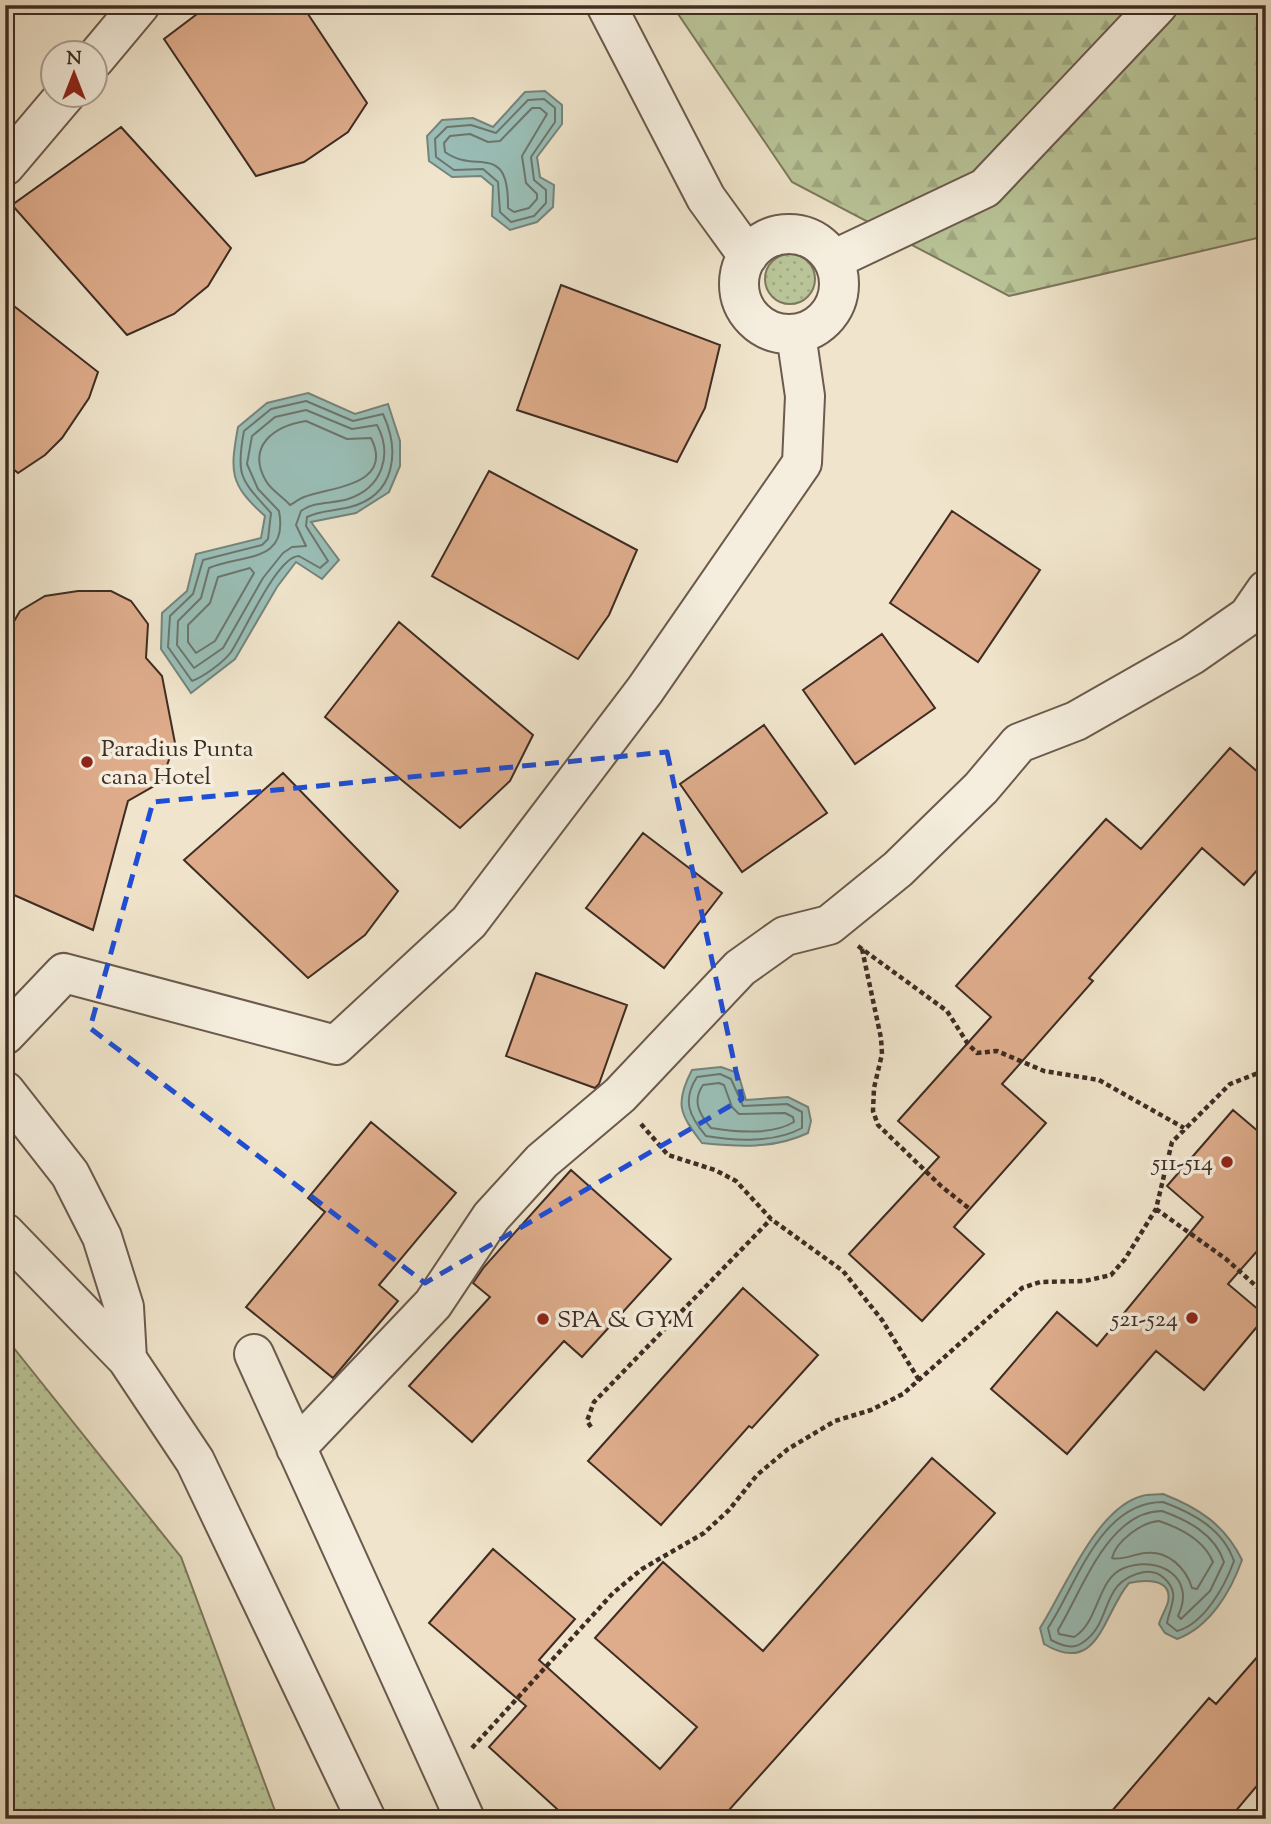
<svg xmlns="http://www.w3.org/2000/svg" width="1271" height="1824" viewBox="0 0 1271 1824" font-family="'Sorts Mill Goudy',serif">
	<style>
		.grass { fill: url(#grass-dots); stroke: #7c785e; stroke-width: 2 }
		.forest { fill: url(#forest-firs); stroke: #7c785e; stroke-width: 2 }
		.water { fill: #9abfb8; stroke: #76847c; stroke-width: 2 }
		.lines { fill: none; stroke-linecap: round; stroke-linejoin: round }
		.shore { stroke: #6c766e; stroke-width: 2 }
		.building { fill: #deac8b; stroke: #3f2c23; stroke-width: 2 }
		.minor-casing { stroke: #6b5a4d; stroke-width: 42 }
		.path { stroke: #3f2c23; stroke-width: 4.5; stroke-dasharray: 5 3.5; stroke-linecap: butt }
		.minor { stroke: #f5eede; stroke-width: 38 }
		.marked { fill: none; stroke: #1d4ed8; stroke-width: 5; stroke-dasharray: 14 9; stroke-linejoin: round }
		.poi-dot { fill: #8f2418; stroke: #f5eede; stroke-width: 2.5 }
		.labels { text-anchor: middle; stroke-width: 7; stroke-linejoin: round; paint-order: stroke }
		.poi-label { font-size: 24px; fill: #3f2c23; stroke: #f5eede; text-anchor: start }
	</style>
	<defs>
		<pattern id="grass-dots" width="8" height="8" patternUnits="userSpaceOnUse" patternTransform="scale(1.75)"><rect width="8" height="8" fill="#b9c598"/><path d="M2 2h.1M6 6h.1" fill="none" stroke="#a0a983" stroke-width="1.8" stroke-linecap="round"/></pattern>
		<pattern id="forest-firs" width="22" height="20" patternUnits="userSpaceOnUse" patternTransform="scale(1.75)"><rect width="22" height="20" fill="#b9c598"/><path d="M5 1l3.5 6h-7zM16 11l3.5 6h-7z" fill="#a0a983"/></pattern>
	</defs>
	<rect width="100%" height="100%" fill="#f0e5cc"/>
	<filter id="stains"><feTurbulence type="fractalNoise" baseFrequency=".00286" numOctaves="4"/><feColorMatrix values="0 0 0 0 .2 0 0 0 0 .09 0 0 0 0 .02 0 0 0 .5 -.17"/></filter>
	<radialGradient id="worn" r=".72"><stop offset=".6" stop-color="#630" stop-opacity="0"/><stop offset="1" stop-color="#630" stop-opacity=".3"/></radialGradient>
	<path class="grass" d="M765 279a25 25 0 1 1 50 0a25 25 0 1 1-50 0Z
		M 5,1337 L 181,1557 L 278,1819 L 5,1819 Z"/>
	<path class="forest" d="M 672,5 L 1266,5 L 1266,236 L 1009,296 L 792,182 Z"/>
	<path class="water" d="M 545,91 L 562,105 L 562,124 L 537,157 L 540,177 L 554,185 L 553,207 L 537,222 L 510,230 L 492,216 L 493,186 L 481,176 L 452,177 L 429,161 L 427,136 L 442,120 L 473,118 L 493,127 L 525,92 Z
		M 308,393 L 355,414 L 388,404 L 400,441 L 400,466 L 389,492 L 356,513 L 311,522 L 339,560 L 322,579 L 296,562 L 277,587 L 235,659 L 191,693 L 161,649 L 162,613 L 187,591 L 196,554 L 261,538 L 265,516 C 229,484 230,472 238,427 L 267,403 Z
		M 721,1067 L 738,1073 L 746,1100 L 788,1097 L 808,1107 L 811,1121 L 808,1133 C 774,1149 739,1147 702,1143 C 680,1114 674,1104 692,1070 Z
		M 1163,1494 C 1199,1508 1225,1525 1242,1560 C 1231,1591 1210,1627 1177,1639 L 1165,1633 L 1159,1624 C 1161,1617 1166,1609 1168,1602 C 1173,1577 1143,1580 1129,1583 C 1103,1613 1099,1677 1044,1644 L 1040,1628 C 1064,1591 1096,1508 1142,1496 C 1148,1494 1157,1495 1163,1494 Z"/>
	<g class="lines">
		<path class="shore" d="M 544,99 L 555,108 L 555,122 L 531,157 L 534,180 L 546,190 L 546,203 L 534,216 L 511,222 L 500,212 L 498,182 L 483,169 L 454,170 L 436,157 L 435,139 L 447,127 L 471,125 L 496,133 L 528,100 Z
			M 532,108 L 540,108 L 547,114 L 522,156 L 526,183 L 537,194 L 537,199 L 529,208 L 514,212 L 508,208 C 509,140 476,175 445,152 L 444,143 L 450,136 L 470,134 L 488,142 L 500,141 Z
			M 306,401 L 353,421 L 383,414 C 400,451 396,495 350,507 C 336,511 320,510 307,517 L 306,526 L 328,561 L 320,568 L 299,556 C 277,556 244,633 231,652 C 224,662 203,677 192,681 L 168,647 L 170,616 L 193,594 L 203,560 L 262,545 L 268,539 L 271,513 C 242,480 235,478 244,431 L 271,409 Z
			M 306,410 L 352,429 L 377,425 C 393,455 382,488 348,499 C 333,504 314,501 301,511 L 296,525 L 306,546 L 292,547 L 283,553 L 263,578 L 223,648 L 194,668 L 177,645 L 178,621 L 201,598 L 209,568 C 241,554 289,564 279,511 L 258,489 L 247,464 L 252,436 L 275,417 Z
			M 306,421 L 347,439 L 371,438 C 395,486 329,487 304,497 C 299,499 294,503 290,505 C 283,497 271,490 266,481 C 246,446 274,426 306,421 Z
			M 250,568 L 254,573 L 215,641 L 196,653 L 188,642 L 188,625 L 210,603 L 218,577 Z
			M 720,1074 L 731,1079 L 743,1106 L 787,1104 L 802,1112 L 802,1128 C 775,1143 735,1141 706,1136 C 689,1116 682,1100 697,1077 Z
			M 719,1083 L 724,1085 L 732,1107 L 739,1114 L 785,1113 L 793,1117 L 794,1122 C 772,1135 735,1132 711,1128 C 699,1114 692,1101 703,1085 Z
			M 1163,1502 C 1193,1513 1223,1529 1234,1561 C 1225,1586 1204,1624 1177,1631 L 1167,1623 C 1170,1606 1181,1593 1164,1578 C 1159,1573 1151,1571 1144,1572 C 1098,1581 1114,1623 1082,1643 C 1072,1650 1061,1645 1051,1640 L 1048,1628 C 1077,1584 1100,1502 1163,1502 Z
			M 1162,1511 C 1187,1520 1215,1534 1224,1562 L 1210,1591 L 1181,1619 L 1178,1616 C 1197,1577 1158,1555 1124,1568 C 1097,1578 1099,1623 1074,1637 L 1059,1634 L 1058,1630 C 1082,1591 1108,1511 1162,1511 Z
			M 1159,1521 C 1180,1528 1204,1540 1213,1562 L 1197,1589 L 1192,1588 C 1186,1568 1168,1550 1145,1553 C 1134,1554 1121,1561 1112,1558 C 1116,1541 1142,1522 1159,1521 Z"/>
	</g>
	<path class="building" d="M 209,5 L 302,5 L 367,103 L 348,132 L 304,162 L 256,176 L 164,39 Z
		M 121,127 L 231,248 L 208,286 L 174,314 L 127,335 L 12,205 Z
		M 561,285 L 720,345 L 705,408 L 677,462 L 517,410 Z
		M 5,299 L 98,372 L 89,398 L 62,438 L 45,455 L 18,473 L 5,462 Z
		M 489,471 L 637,550 L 609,615 L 578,659 L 432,576 Z
		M 952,511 L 1040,570 L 978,662 L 890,603 Z
		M 78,591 L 111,591 L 131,601 L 148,624 L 146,658 L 162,676 L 175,743 L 161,782 L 128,801 L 93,930 L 5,891 L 5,637 L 20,611 L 45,596 Z
		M 399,622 L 533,735 L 510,781 L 460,828 L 325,717 Z
		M 882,634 L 935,708 L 855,764 L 803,690 Z
		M 764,725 L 827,813 L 742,872 L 680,784 Z
		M 1230,748 L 1266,779 L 1266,860 L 1244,885 L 1202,848 L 1089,978 L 1093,981 L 1002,1084 L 1046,1123 L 954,1227 L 984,1254 L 922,1321 L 849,1254 L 939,1157 L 898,1121 L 991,1017 L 956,986 L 1106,819 L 1141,849 Z
		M 283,773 L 398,891 L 365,935 L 308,978 L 184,860 Z
		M 643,833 L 722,893 L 664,968 L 586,908 Z
		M 536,973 L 627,1005 L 599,1084 L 595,1088 L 506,1056 Z
		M 1233,1110 L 1266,1138 L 1266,1241 L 1228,1284 L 1266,1316 L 1204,1390 L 1156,1351 L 1067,1454 L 991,1389 L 1057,1312 L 1097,1346 L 1203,1217 L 1167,1186 Z
		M 371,1122 L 456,1193 L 379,1285 L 398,1301 L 333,1378 L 246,1307 L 325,1212 L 308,1198 Z
		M 571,1170 L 671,1259 L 582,1357 L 564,1341 L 472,1442 L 409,1386 L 490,1297 L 473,1283 L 484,1267 Z
		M 743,1288 L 818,1355 L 752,1428 L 749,1426 L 661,1525 L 588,1461 Z
		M 932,1458 L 995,1513 L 721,1819 L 568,1819 L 489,1747 L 526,1706 L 429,1623 L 493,1549 L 575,1619 L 539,1660 L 660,1769 L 697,1727 L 595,1638 L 663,1562 L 763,1651 Z
		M 1266,1647 L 1266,1775 L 1229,1819 L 1105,1819 L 1209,1698 L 1216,1704 Z"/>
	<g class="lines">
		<g class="minor-casing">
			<path id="minor" d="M 606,5 L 706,198 L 748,256
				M 94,60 L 140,5
				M 5,166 L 66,94
				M739 284a50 50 0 1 1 100 0a50 50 0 1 1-100 0Z
				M 833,260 L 985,188 L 1158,5
				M 5,1035 L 64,973 L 336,1045 L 469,922 L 645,690 L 802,463 L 805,396 L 796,334
				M 5,1091 L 70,1174 L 102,1237 L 124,1307 L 127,1359
				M 5,1233 L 127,1359 L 195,1461 L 366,1819
				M 254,1354 L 465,1819
				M 296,1448 L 433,1304 L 491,1217 L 542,1161 L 620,1095 L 740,968 L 785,936 L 829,925 L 898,869 L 981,788 L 1019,743 L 1076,721 L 1192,655 L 1248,616 L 1266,590"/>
		</g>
		<path class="path" d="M 858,946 L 947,1011 L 968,1044 L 977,1053 L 997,1051 L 1044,1071 L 1099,1080 L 1184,1128
			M 862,949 L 881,1038 L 882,1054 L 874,1088 L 873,1111 L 878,1125 L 941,1186 L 971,1210
			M 641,1124 L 668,1155 L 715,1170 L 736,1181 L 771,1219 L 843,1271 L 882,1320 L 919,1380
			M 1156,1209 L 1226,1259 L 1266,1295
			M 591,1427 L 587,1421 L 594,1402 L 771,1219
			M 472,1748 L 613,1593 L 642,1569 L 704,1533 L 729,1510 L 757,1475 L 788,1449 L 835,1421 L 871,1410 L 903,1394 L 1022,1288 L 1040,1282 L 1085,1281 L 1111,1275 L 1125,1259 L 1156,1209 L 1172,1142 L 1230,1084 L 1266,1070"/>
		<use href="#minor" class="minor"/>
	</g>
	<path class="marked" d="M 667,752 L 742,1099 L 425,1283 L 90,1028 L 153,802 Z"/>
	<g class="poi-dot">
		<circle cx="87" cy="762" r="7"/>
		<circle cx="1227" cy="1162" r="7"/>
		<circle cx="1192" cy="1318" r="7"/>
		<circle cx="543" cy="1319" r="7"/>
	</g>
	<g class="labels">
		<g class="poi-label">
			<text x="101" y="756">Paradius Punta<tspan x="101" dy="28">cana Hotel</tspan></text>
			<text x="1213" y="1170" text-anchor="end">511-514</text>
			<text x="1178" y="1326" text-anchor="end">521-524</text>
			<text x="557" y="1327">SPA &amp; GYM</text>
		</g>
	</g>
	<rect width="1271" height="1824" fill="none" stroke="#f0e5cc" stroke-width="28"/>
	<rect x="7" y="7" width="1257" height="1810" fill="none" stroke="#3f2c23" stroke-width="3.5"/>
	<rect x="14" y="14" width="1243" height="1796" fill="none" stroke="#3f2c23" stroke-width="2"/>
	<g transform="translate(74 74)"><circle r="33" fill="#f5eede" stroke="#aca093" stroke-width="2"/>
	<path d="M0-5L12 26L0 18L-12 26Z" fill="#8f2418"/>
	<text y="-10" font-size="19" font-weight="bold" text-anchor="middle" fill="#3f2c23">N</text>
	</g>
	<rect width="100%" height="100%" filter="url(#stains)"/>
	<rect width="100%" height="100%" fill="url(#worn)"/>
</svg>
